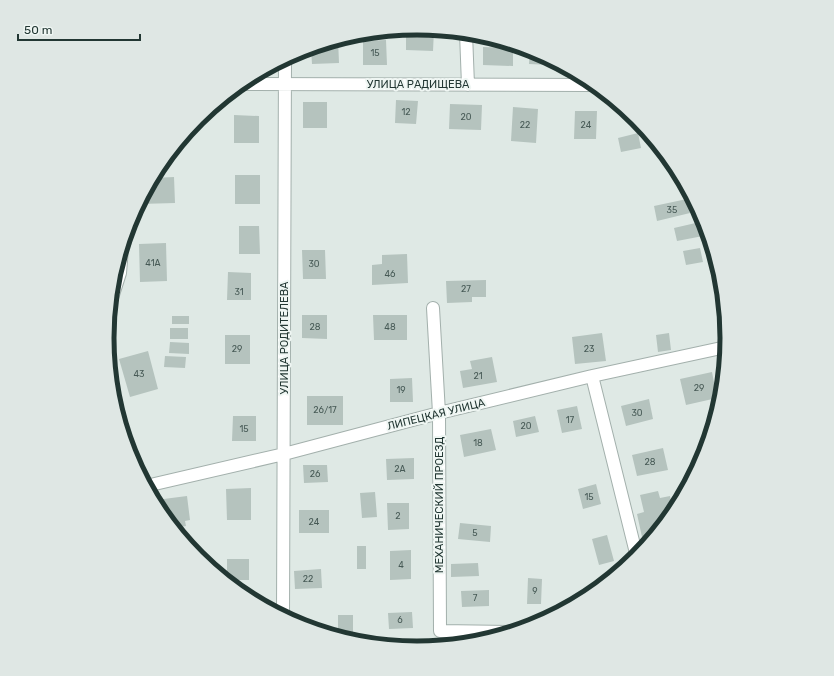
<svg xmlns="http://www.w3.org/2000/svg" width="834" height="676" viewBox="0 0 834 676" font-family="Rubik,sans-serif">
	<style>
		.building { fill: #b5c3be }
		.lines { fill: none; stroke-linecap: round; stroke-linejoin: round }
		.minor-casing { stroke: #a3b0ac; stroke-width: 14 }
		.minor { stroke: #fff; stroke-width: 12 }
		.labels { text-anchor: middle; stroke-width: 4; stroke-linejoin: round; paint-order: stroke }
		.number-label { font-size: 9px; fill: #475a56 }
		.street-label { font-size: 11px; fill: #223733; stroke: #eff6f3 }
		.rim { fill: none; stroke: #223733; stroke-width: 5 }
	</style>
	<rect width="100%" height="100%" fill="#dfe9e5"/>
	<path class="building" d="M 417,28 L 434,30 L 433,51 L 406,50 L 406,29 Z
		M 338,39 L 339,63 L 312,64 L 311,48 Z
		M 386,40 L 387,65 L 363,65 L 363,41 Z
		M 483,47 L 513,48 L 513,66 L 483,65 Z
		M 530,50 L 551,60 L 551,65 L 529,64 Z
		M 396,100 L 418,101 L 416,124 L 395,123 Z
		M 303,102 L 327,102 L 327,128 L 303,128 Z
		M 450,104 L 482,105 L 481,130 L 449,129 Z
		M 513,107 L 538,109 L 536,143 L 511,141 Z
		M 575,111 L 597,111 L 596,139 L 574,139 Z
		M 234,115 L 259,116 L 259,143 L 234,143 Z
		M 637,120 L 646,131 L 640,133 Z
		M 638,133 L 641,148 L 621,152 L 618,138 Z
		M 235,175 L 260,175 L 260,204 L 235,204 Z
		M 174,177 L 175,203 L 140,204 L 153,178 Z
		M 687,199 L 690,213 L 657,221 L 654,206 Z
		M 700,222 L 703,236 L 677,241 L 674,228 Z
		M 239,226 L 259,226 L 260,254 L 239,254 Z
		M 166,243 L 167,281 L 140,282 L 139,244 Z
		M 700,248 L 703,262 L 686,265 L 683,251 Z
		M 302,250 L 325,250 L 326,279 L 303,279 Z
		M 407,254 L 408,283 L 372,285 L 372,265 L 382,264 L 382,255 Z
		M 228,272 L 251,273 L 251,300 L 227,300 Z
		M 486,280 L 486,297 L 472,297 L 472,302 L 447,303 L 446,281 Z
		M 302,315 L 327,315 L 327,339 L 302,338 Z
		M 373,315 L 407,315 L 407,340 L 374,340 Z
		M 172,316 L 189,316 L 189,324 L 172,324 Z
		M 170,328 L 188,328 L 188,339 L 170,339 Z
		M 602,333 L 606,361 L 575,364 L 572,337 Z
		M 669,333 L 671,350 L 658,352 L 656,335 Z
		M 225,335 L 250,335 L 250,364 L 225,364 Z
		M 170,342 L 189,343 L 189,354 L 169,353 Z
		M 148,351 L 158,389 L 130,397 L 119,359 Z
		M 165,356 L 186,357 L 185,368 L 164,367 Z
		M 492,357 L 497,382 L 463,388 L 460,371 L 472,369 L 470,361 Z
		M 712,372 L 717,398 L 686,405 L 680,379 Z
		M 412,378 L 413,402 L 390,402 L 390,379 Z
		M 307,396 L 343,396 L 343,425 L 307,425 Z
		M 649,399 L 653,419 L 626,426 L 621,406 Z
		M 577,406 L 582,429 L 562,433 L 557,410 Z
		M 233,416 L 256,416 L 256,441 L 232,441 Z
		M 535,416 L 539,432 L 516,437 L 513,421 Z
		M 491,429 L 496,450 L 464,457 L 460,435 Z
		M 663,448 L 668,470 L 637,476 L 632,455 Z
		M 414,458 L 414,479 L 387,480 L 386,459 Z
		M 303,465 L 327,465 L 328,482 L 304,483 Z
		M 596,484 L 601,504 L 583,509 L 578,489 Z
		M 251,488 L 251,520 L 227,520 L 226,489 Z
		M 658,491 L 660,498 L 670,496 L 673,512 L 670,516 L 658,519 L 660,528 L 655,534 L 642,537 L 637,514 L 644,512 L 640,495 Z
		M 375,492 L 377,517 L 362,518 L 360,493 Z
		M 187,496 L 190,520 L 185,521 L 186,526 L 174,528 L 159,510 L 156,500 Z
		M 387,503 L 409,503 L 409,529 L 388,530 Z
		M 299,510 L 329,510 L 329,533 L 299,533 Z
		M 460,523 L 491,526 L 490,542 L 458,539 Z
		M 607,535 L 614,561 L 599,565 L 592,539 Z
		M 357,546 L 366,546 L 366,569 L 357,569 Z
		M 411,550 L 411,579 L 390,580 L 390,551 Z
		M 227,559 L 249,559 L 249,580 L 227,580 Z
		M 478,563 L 479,576 L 451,577 L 451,564 Z
		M 321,569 L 322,588 L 295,589 L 294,571 Z
		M 528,578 L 542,579 L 541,604 L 527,604 Z
		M 489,590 L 489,606 L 462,607 L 461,591 Z
		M 412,612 L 413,628 L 389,629 L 388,613 Z
		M 338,615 L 353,615 L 353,633 L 338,634 Z"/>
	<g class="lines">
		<g class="minor-casing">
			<path id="minor" d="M 466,33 L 468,85
				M 241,84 L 595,85
				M 111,301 L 120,273 L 122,249
				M 433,308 L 439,413 L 440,631 L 512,632
				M 592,376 L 637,557
				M 111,384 L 121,424
				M 146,486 L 284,454 L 439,413 L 592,376 L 726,347
				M 283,616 L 285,59"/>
		</g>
		<use href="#minor" class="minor"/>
	</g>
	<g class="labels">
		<g class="number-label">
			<text x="375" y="56">15</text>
			<text x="406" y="115">12</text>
			<text x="466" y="120">20</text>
			<text x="525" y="128">22</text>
			<text x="586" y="128">24</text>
			<text x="672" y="213">35</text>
			<text x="153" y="266">41А</text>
			<text x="314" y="267">30</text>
			<text x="390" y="277">46</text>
			<text x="466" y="292">27</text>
			<text x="239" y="295">31</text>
			<text x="315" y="330">28</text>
			<text x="390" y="330">48</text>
			<text x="237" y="352">29</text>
			<text x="589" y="352">23</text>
			<text x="139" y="377">43</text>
			<text x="478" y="379">21</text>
			<text x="699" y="391">29</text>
			<text x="401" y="393">19</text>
			<text x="325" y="413">26/17</text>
			<text x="637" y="416">30</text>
			<text x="570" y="423">17</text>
			<text x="526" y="429">20</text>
			<text x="244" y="432">15</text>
			<text x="478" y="446">18</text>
			<text x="650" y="465">28</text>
			<text x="400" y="472">2А</text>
			<text x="315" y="477">26</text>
			<text x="589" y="500">15</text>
			<text x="398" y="519">2</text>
			<text x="314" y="525">24</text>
			<text x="475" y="536">5</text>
			<text x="401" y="568">4</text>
			<text x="308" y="582">22</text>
			<text x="535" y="594">9</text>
			<text x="475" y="601">7</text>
			<text x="400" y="623">6</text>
		</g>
		<g class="street-label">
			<text x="418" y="88">УЛИЦА РАДИЩЕВА</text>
			<text transform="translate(284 338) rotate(-90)" y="4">УЛИЦА РОДИТЕЛЕВА</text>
			<text transform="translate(436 414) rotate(-14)" y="4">ЛИПЕЦКАЯ УЛИЦА</text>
			<text transform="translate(439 505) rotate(-90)" y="4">МЕХАНИЧЕСКИЙ ПРОЕЗД</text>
		</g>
	</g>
	<path d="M0 0H834V676H0ZM114 338a303 303 0 1 1 606 0a303 303 0 1 1-606 0Z" fill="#dfe7e4" fill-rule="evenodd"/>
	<path class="rim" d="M114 338a303 303 0 1 1 606 0a303 303 0 1 1-606 0Z"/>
	<path d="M18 34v6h122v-6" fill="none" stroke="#223733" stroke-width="2"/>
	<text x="24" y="34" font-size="12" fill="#223733" stroke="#eff6f3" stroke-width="3" paint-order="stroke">50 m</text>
</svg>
